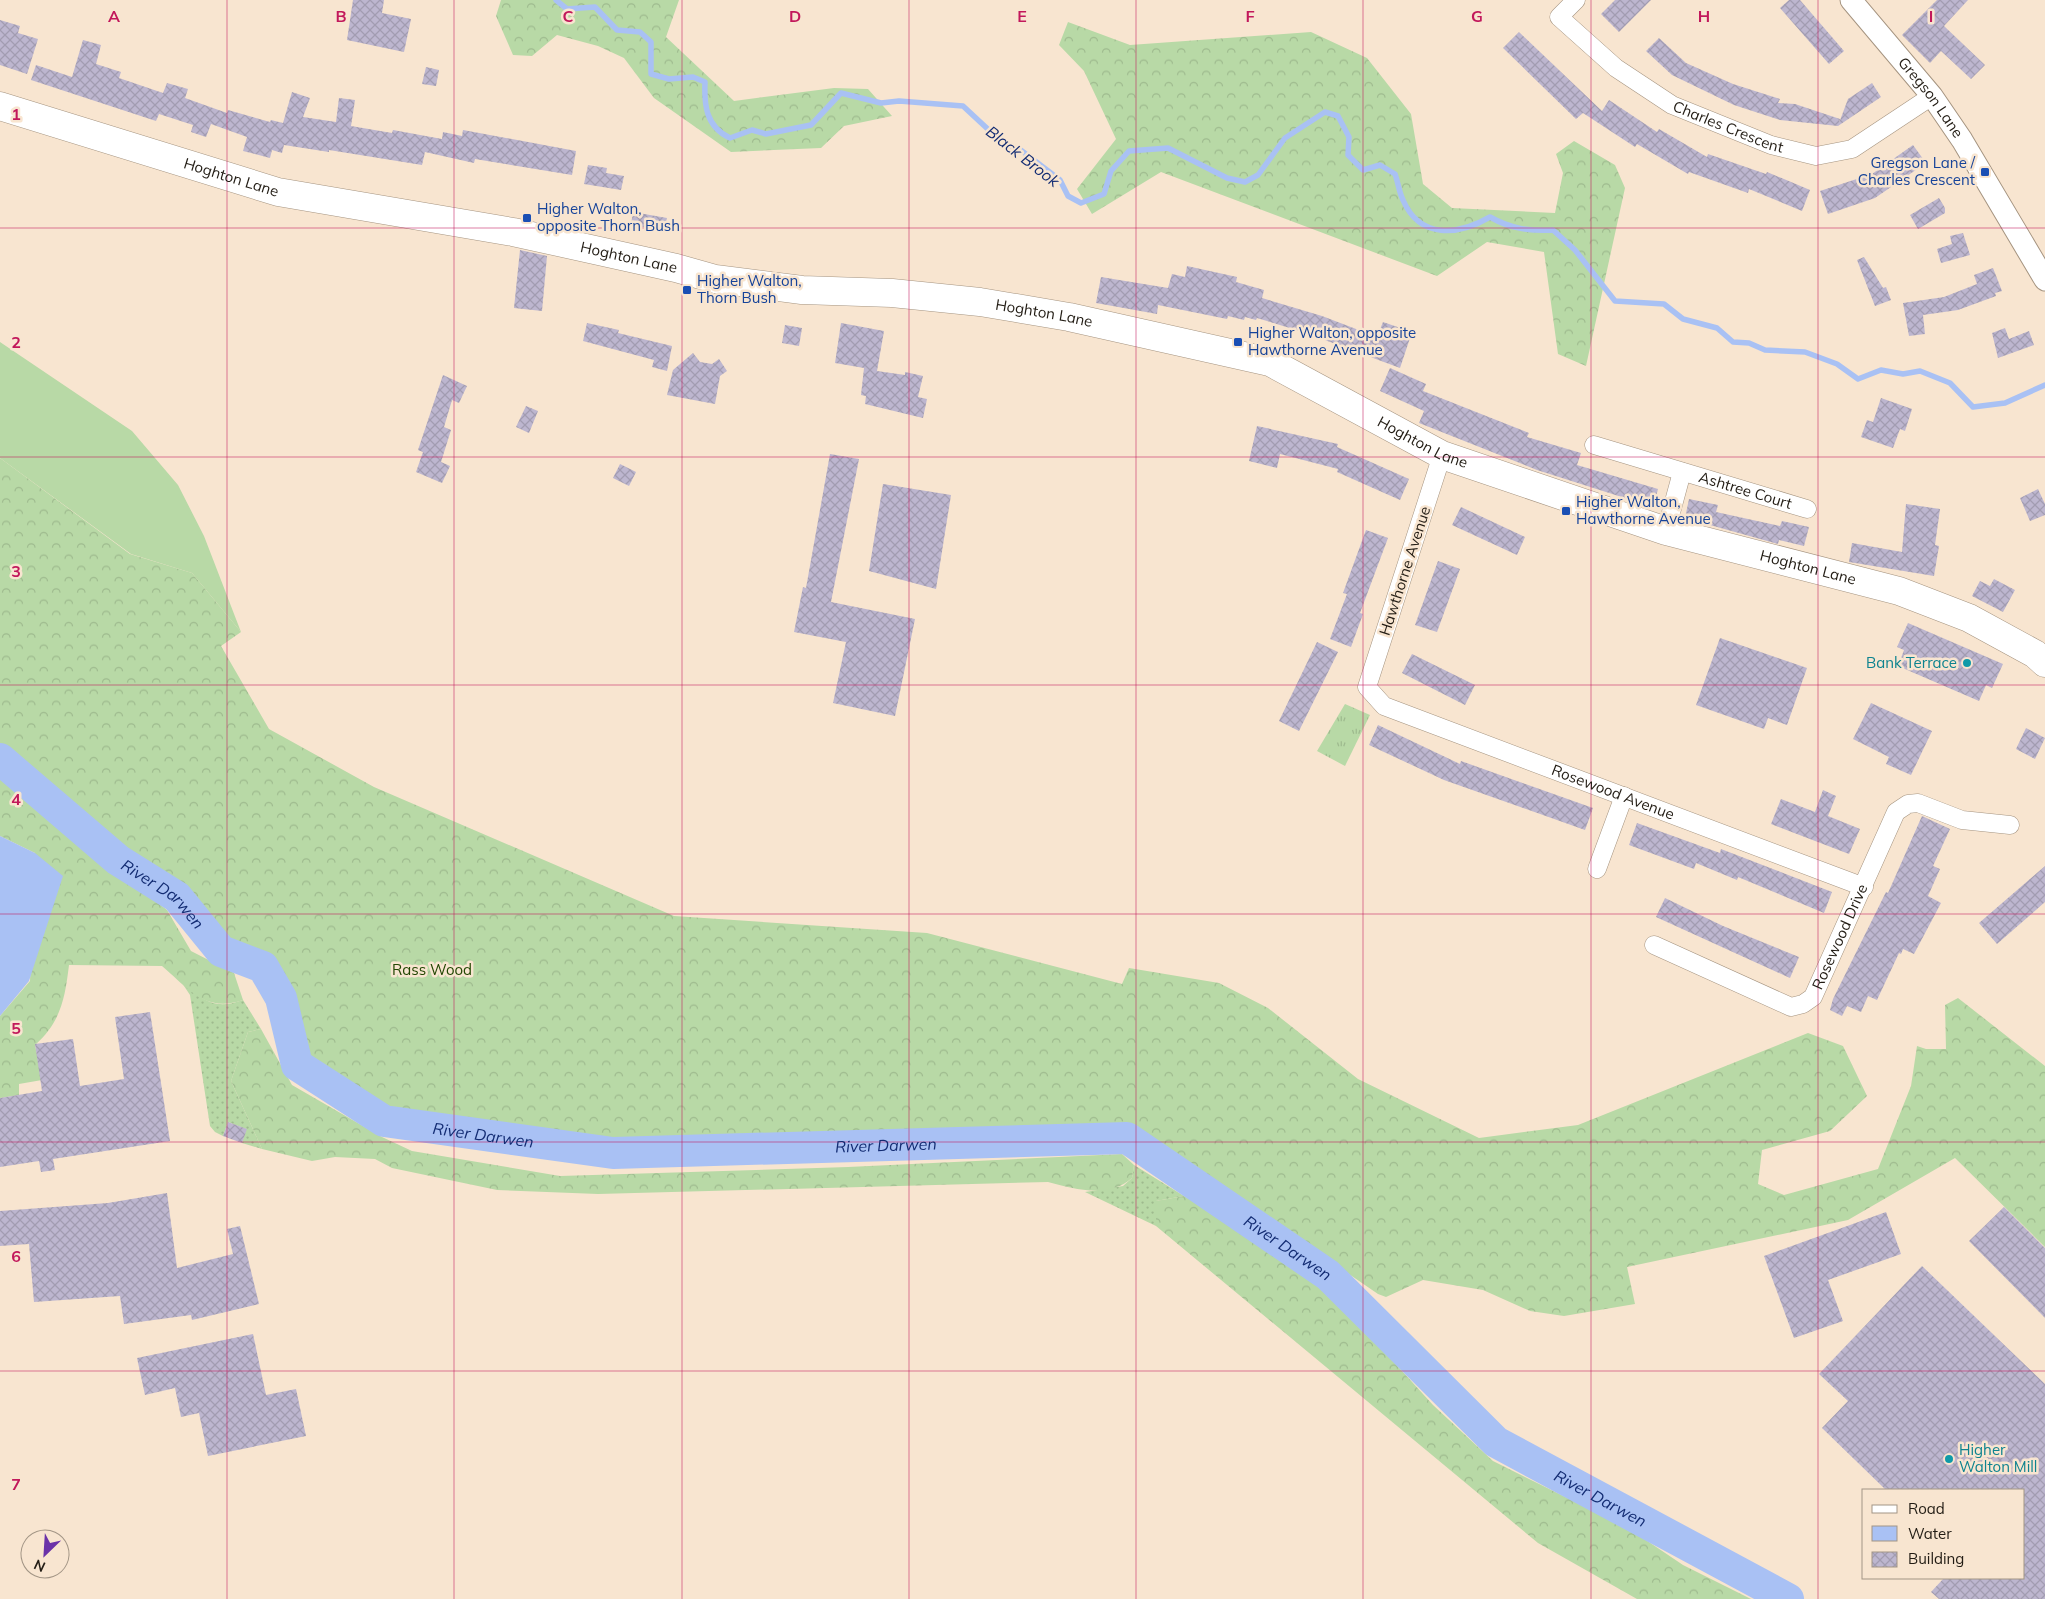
<svg xmlns="http://www.w3.org/2000/svg" width="2045" height="1599" viewBox="0 0 2045 1599" font-family="Mulish,sans-serif">
	<style>
		.grass { fill: url(#grass-dots) }
		.forest { fill: url(#forest-crowns) }
		.park { fill: url(#park-tufts) }
		.garden { fill: #b8d9a6 }
		.water { fill: #a9c1f4 }
		.lines { fill: none; stroke-linecap: round; stroke-linejoin: round }
		.stream { stroke: #a9c1f4; stroke-width: 5.5 }
		.river { stroke: #a9c1f4; stroke-width: 32 }
		.building { fill: url(#building-cross-hatch) }
		.minor-casing { stroke: #a59480; stroke-width: 19 }
		.tertiary-casing { stroke: #a59480; stroke-width: 23 }
		.primary-casing { stroke: #a59480; stroke-width: 29 }
		.minor { stroke: #fff; stroke-width: 18 }
		.tertiary { stroke: #fff; stroke-width: 21 }
		.primary { stroke: #fff; stroke-width: 28 }
		.grid { fill: none; stroke: #c2185b; stroke-width: 1; stroke-opacity: 0.55 }
		.transit-dot { fill: #1a4fb4; stroke: #f8e5d0; stroke-width: 2 }
		.culture-dot { fill: #0f9aa8; stroke: #f8e5d0; stroke-width: 2 }
		.labels { text-anchor: middle; stroke-width: 5; stroke-linejoin: round; paint-order: stroke }
		.street-label { font-size: 15px; fill: #221c14; stroke: #f8e5d0 }
		.transit-label { font-size: 15px; fill: #164399; stroke: #f8e5d0; text-anchor: start }
		.culture-label { font-size: 15px; fill: #0d838f; stroke: #f8e5d0; text-anchor: end }
		.park-label { font-size: 15px; fill: #234703; stroke: #f8e5d0 }
		.water-label { font-size: 16px; font-style: italic; fill: #132c73; stroke: #f8e5d0 }
		.grid-label { font-size: 16px; text-anchor: middle; font-weight: bold; fill: #c2185b; stroke: #f8e5d0; stroke-width: 5; stroke-linejoin: round; paint-order: stroke }
	</style>
	<defs>
		<pattern id="grass-dots" width="8" height="8" patternUnits="userSpaceOnUse" patternTransform="scale(1.25)"><rect width="8" height="8" fill="#b8d9a6"/><path d="M2 2h.1M6 6h.1" fill="none" stroke="#9eba8e" stroke-width="1.8" stroke-linecap="round"/></pattern>
		<pattern id="forest-crowns" width="20" height="18" patternUnits="userSpaceOnUse" patternTransform="scale(1.25)"><rect width="20" height="18" fill="#b8d9a6"/><path d="M2 6a3 3 0 1 1 6 0M12 15a3 3 0 1 1 6 0" fill="none" stroke="#9eba8e"/></pattern>
		<pattern id="park-tufts" width="24" height="20" patternUnits="userSpaceOnUse" patternTransform="scale(1.25)"><rect width="24" height="20" fill="#b8d9a6"/><path d="M3 7l-1-3M5 7V3M7 7l1-3M15 17l-1-3M17 17v-4M19 17l1-3" fill="none" stroke="#9eba8e"/></pattern>
		<pattern id="building-cross-hatch" width="8" height="8" patternUnits="userSpaceOnUse" patternTransform="scale(1.25)"><rect width="8" height="8" fill="#bdb6cf"/><path d="M0 0l8 8M0 8l8-8" fill="none" stroke="#a29cb1"/></pattern>
	</defs>
	<rect width="100%" height="100%" fill="#f8e5d0"/>
	<path class="grass" d="M 182,983 C 204,1001 215,1010 243,1000 L 261,1029 L 248,1032 L 231,1081 L 262,1149 L 242,1143 L 246,1129 L 228,1122 L 223,1136 L 215,1132 L 210,1126 L 190,995 Z
		M 1134,1165 L 1184,1196 L 1156,1201 L 1156,1226 L 1085,1192 L 1123,1186 L 1132,1178 Z"/>
	<path class="forest" d="M 501,0 L 679,0 L 666,37 L 734,101 L 834,88 L 868,89 L 892,116 L 844,126 L 821,148 L 731,152 L 654,98 L 624,58 L 598,46 L 557,35 L 532,56 L 513,55 L 496,16 Z
		M 1068,22 L 1130,45 L 1311,32 L 1367,58 L 1411,114 L 1423,184 L 1452,208 L 1555,213 L 1563,173 L 1556,154 L 1574,141 L 1615,165 L 1625,188 L 1586,366 L 1558,354 L 1544,252 L 1487,242 L 1437,276 L 1161,172 L 1092,214 L 1077,189 L 1116,139 L 1084,71 L 1059,45 Z
		M 0,458 L 130,554 L 192,573 L 241,632 L 221,646 L 269,729 L 374,787 L 674,916 L 927,933 L 1122,984 L 1129,968 L 1219,983 L 1268,1008 L 1358,1079 L 1479,1138 L 1578,1125 L 1808,1033 L 1843,1046 L 1867,1096 L 1830,1131 L 1762,1150 L 1758,1184 L 1784,1195 L 1878,1169 L 1911,1086 L 1917,1046 L 1926,1049 L 1946,1049 L 1945,1005 L 1958,998 L 2045,1066 L 2045,1247 L 1955,1158 L 1848,1220 L 1627,1267 L 1635,1304 L 1564,1316 L 1530,1311 L 1483,1290 L 1423,1280 L 1386,1297 L 1378,1294 L 1130,1124 L 613,1141 L 387,1112 L 302,1062 L 288,1001 L 265,965 L 226,947 L 180,892 L 120,855 L 0,751 Z
		M 0,769 L 113,867 L 167,910 L 191,951 L 234,973 L 243,1000 C 205,1013 189,989 162,966 L 69,965 C 65,998 61,1022 35,1045 L 42,1080 L 19,1084 L 19,1095 L 0,1098 L 0,1016 L 30,981 L 35,853 L 0,836 Z
		M 261,1029 L 292,1085 L 382,1137 L 412,1151 L 560,1176 L 848,1167 L 1122,1154 L 1134,1165 L 1132,1178 C 1108,1199 1075,1189 1048,1182 L 598,1194 L 497,1190 L 392,1168 L 375,1159 L 335,1157 L 312,1161 L 262,1149 L 231,1081 L 248,1032 Z
		M 1184,1196 L 1215,1212 L 1322,1283 L 1433,1405 L 1493,1461 L 1628,1528 L 1683,1565 L 1751,1599 L 1637,1599 L 1538,1543 L 1156,1226 L 1156,1201 Z"/>
	<path class="park" d="M 1345,704 L 1370,715 L 1345,766 L 1317,751 Z"/>
	<path class="garden" d="M 0,342 L 132,431 L 178,485 L 204,536 L 241,632 L 192,573 L 131,554 L 0,458 Z"/>
	<path class="water" d="M 0,836 L 35,853 L 63,876 L 29,981 L 0,1016 Z"/>
	<g class="lines">
		<path class="stream" d="M 556,0 L 567,9 L 595,7 L 617,30 L 640,32 L 651,42 L 651,74 L 669,79 L 693,77 L 705,82 C 704,105 706,127 730,138 L 752,130 L 766,134 L 811,125 L 841,93 L 881,103 L 899,101 L 963,106 L 1006,146 L 1018,148 L 1060,180 L 1068,196 L 1081,203 L 1104,194 L 1111,171 L 1129,151 L 1168,148 L 1227,178 L 1245,182 L 1258,175 L 1285,138 L 1325,112 L 1338,116 L 1349,137 L 1348,155 L 1363,170 L 1380,165 L 1395,174 C 1398,182 1399,192 1403,200 C 1420,240 1459,235 1490,217 C 1511,229 1529,231 1553,230 L 1575,250 L 1615,301 L 1664,304 L 1683,319 L 1717,328 L 1733,342 L 1749,343 L 1765,350 L 1805,352 L 1837,364 L 1858,379 L 1881,370 L 1903,374 L 1920,371 L 1950,383 L 1973,407 L 2005,403 L 2045,385"/>
		<path class="river" id="s1" d="M 0,759 L 118,860 L 177,897 L 221,951 L 263,967 L 281,998 L 297,1065 L 384,1121 L 613,1153 L 1127,1138 L 1328,1275 L 1496,1442 L 1788,1599"/>
	</g>
	<path class="building" d="M 353,0 L 384,0 L 382,13 L 411,19 L 404,52 L 347,40 Z
		M 1615,0 L 1651,0 L 1619,32 L 1601,14 Z
		M 1789,0 L 1800,0 L 1844,51 L 1829,64 L 1780,8 Z
		M 1937,0 L 1968,0 L 1944,26 L 1985,65 L 1971,79 L 1941,51 L 1930,63 L 1902,35 Z
		M 0,20 L 20,26 L 18,33 L 38,39 L 27,74 L 0,65 Z
		M 1519,32 L 1602,111 L 1609,100 L 1657,132 L 1659,129 L 1707,157 L 1708,154 L 1766,174 L 1767,172 L 1810,190 L 1802,211 L 1749,189 L 1748,193 L 1689,172 L 1688,174 L 1637,144 L 1635,147 L 1583,113 L 1576,119 L 1503,48 Z
		M 1659,38 L 1686,63 L 1733,84 L 1780,99 L 1778,103 L 1795,104 L 1840,119 L 1839,123 L 1848,99 L 1872,83 L 1881,97 L 1838,126 L 1780,120 L 1734,105 L 1672,75 L 1646,51 Z
		M 83,40 L 101,45 L 96,64 L 121,72 L 119,78 L 163,93 L 167,83 L 188,89 L 185,98 L 227,113 L 228,110 L 270,122 L 271,120 L 283,123 L 292,92 L 310,98 L 303,117 L 336,122 L 339,98 L 355,100 L 351,126 L 392,133 L 393,130 L 442,139 L 443,132 L 462,136 L 463,130 L 576,151 L 572,175 L 475,159 L 474,163 L 425,152 L 422,165 L 329,150 L 329,152 L 284,145 L 282,153 L 272,150 L 270,158 L 243,151 L 247,137 L 211,124 L 206,137 L 191,132 L 193,125 L 159,114 L 156,121 L 31,80 L 36,65 L 72,77 Z
		M 426,67 L 439,70 L 436,86 L 422,84 Z
		M 1913,145 L 1926,163 L 1875,198 L 1828,214 L 1820,191 L 1872,174 Z
		M 588,165 L 607,168 L 606,173 L 624,176 L 621,190 L 584,184 Z
		M 1939,198 L 1945,208 L 1945,213 L 1918,229 L 1910,215 Z
		M 633,212 L 667,218 L 664,231 L 631,225 Z
		M 1963,233 L 1970,255 L 1941,263 L 1937,249 L 1952,244 L 1950,236 Z
		M 520,250 L 547,256 L 542,311 L 514,308 Z
		M 1864,257 L 1883,288 L 1886,287 L 1891,300 L 1875,306 L 1857,260 Z
		M 1187,266 L 1237,277 L 1236,282 L 1264,290 L 1262,298 L 1322,316 L 1377,337 L 1383,322 L 1412,332 L 1400,368 L 1306,333 L 1257,318 L 1256,320 L 1245,317 L 1244,320 L 1228,316 L 1227,319 L 1158,305 L 1157,314 L 1096,303 L 1101,277 L 1168,288 L 1172,274 L 1185,277 Z
		M 1993,268 L 2002,291 L 1995,293 L 1996,296 L 1958,310 L 1923,315 L 1925,334 L 1909,336 L 1903,303 L 1944,297 L 1977,284 L 1974,275 Z
		M 587,323 L 619,330 L 618,333 L 672,346 L 667,371 L 652,367 L 654,360 L 583,341 Z
		M 841,323 L 884,331 L 877,371 L 905,375 L 905,372 L 923,376 L 918,397 L 927,399 L 923,418 L 865,404 L 866,396 L 861,395 L 864,368 L 835,363 Z
		M 785,325 L 802,328 L 799,346 L 782,343 Z
		M 2005,328 L 2009,339 L 2029,331 L 2034,345 L 1998,358 L 1992,333 Z
		M 693,353 L 700,362 L 712,364 L 719,359 L 727,371 L 720,376 L 715,404 L 667,395 L 673,370 Z
		M 1390,368 L 1426,384 L 1423,391 L 1529,433 L 1527,437 L 1581,453 L 1577,465 L 1658,489 L 1653,507 L 1537,470 L 1419,423 L 1424,411 L 1380,391 Z
		M 443,375 L 467,386 L 459,403 L 452,400 L 444,427 L 451,430 L 441,462 L 450,466 L 442,483 L 416,472 L 423,452 L 418,450 Z
		M 1881,398 L 1912,409 L 1905,431 L 1900,429 L 1893,448 L 1861,437 L 1867,420 L 1873,422 Z
		M 526,406 L 538,411 L 529,433 L 516,427 Z
		M 1257,426 L 1338,444 L 1337,447 L 1409,479 L 1400,500 L 1337,472 L 1338,469 L 1280,454 L 1277,468 L 1249,461 Z
		M 830,454 L 859,459 L 831,602 L 915,619 L 895,716 L 833,703 L 846,642 L 794,632 L 803,587 L 806,588 Z
		M 620,464 L 636,472 L 629,486 L 613,478 Z
		M 883,484 L 951,495 L 936,589 L 869,571 Z
		M 2038,489 L 2045,504 L 2045,515 L 2030,521 L 2020,498 Z
		M 1689,499 L 1718,505 L 1716,512 L 1780,526 L 1782,521 L 1809,527 L 1804,546 L 1779,540 L 1778,544 L 1685,518 Z
		M 1906,504 L 1940,509 L 1935,545 L 1939,546 L 1934,576 L 1849,562 L 1852,543 L 1902,552 Z
		M 1461,507 L 1525,537 L 1517,555 L 1452,525 Z
		M 1366,530 L 1388,538 L 1360,613 L 1363,614 L 1351,647 L 1330,639 L 1347,594 L 1343,593 Z
		M 1438,561 L 1460,569 L 1437,632 L 1415,625 Z
		M 1994,579 L 2015,590 L 2003,612 L 1972,596 L 1980,581 L 1990,586 Z
		M 1908,623 L 2003,664 L 1992,688 L 1986,685 L 1979,701 L 1898,666 L 1904,650 L 1897,647 Z
		M 1720,638 L 1807,668 L 1787,725 L 1768,718 L 1764,729 L 1696,705 Z
		M 1317,642 L 1338,652 L 1299,731 L 1279,721 Z
		M 1412,654 L 1475,685 L 1465,705 L 1402,673 Z
		M 1871,703 L 1932,731 L 1911,775 L 1886,764 L 1889,757 L 1853,739 Z
		M 1378,725 L 1460,764 L 1461,761 L 1593,808 L 1585,830 L 1444,780 L 1369,745 Z
		M 2026,728 L 2045,738 L 2035,759 L 2016,749 Z
		M 1823,790 L 1836,796 L 1828,816 L 1860,829 L 1849,854 L 1771,824 L 1781,799 L 1815,812 Z
		M 1922,816 L 1950,829 L 1933,866 L 1940,869 L 1928,896 L 1941,903 L 1914,954 L 1903,949 L 1901,954 L 1899,953 L 1877,1000 L 1868,996 L 1861,1012 L 1847,1006 L 1842,1016 L 1830,1010 L 1833,999 L 1886,892 L 1888,893 Z
		M 1637,823 L 1720,853 L 1721,849 L 1832,892 L 1824,913 L 1738,877 L 1737,880 L 1696,863 L 1694,869 L 1629,845 Z
		M 2045,866 L 2045,902 L 1997,944 L 1979,923 Z
		M 1665,898 L 1723,926 L 1799,957 L 1790,978 L 1656,917 Z
		M 150,1012 L 170,1141 L 53,1159 L 55,1170 L 41,1172 L 39,1161 L 0,1167 L 0,1098 L 42,1091 L 35,1044 L 73,1039 L 80,1086 L 124,1079 L 115,1017 Z
		M 228,1122 L 247,1129 L 242,1143 L 223,1136 Z
		M 167,1193 L 177,1268 L 233,1254 L 227,1229 L 240,1226 L 259,1304 L 192,1320 L 191,1315 L 124,1324 L 120,1296 L 34,1302 L 29,1244 L 0,1246 L 0,1211 L 108,1203 Z
		M 2004,1207 L 2045,1248 L 2045,1318 L 1969,1241 Z
		M 1886,1212 L 1901,1254 L 1828,1280 L 1843,1321 L 1794,1338 L 1764,1256 Z
		M 1922,1266 L 2045,1384 L 2045,1599 L 1939,1599 L 1931,1592 L 1944,1578 L 2024,1578 L 2024,1490 L 1886,1490 L 1822,1428 L 1848,1401 L 1819,1374 Z
		M 253,1334 L 266,1395 L 296,1389 L 306,1436 L 208,1456 L 199,1413 L 181,1417 L 175,1388 L 145,1395 L 137,1358 Z"/>
	<g class="lines">
		<g class="minor-casing">
			<g id="minor">
				<path id="s2" d="M 1576,0 L 1559,17 L 1616,68 L 1672,105 L 1771,145 L 1816,156 L 1852,149 L 1932,96"/>
				<path id="s3" d="M 1594,445 L 1807,509"/>
				<path id="s4" d="M 1442,455 L 1367,687 L 1384,706 L 1864,887"/>
				<path d="M 1666,531 L 1682,472"/>
				<path d="M 1597,869 L 1624,796"/>
				<path id="s5" d="M 1654,945 L 1791,1007 L 1803,1004 L 1813,997 L 1896,812 L 1908,804 L 1918,803 L 1962,820 L 2010,825"/>
			</g>
		</g>
		<g class="tertiary-casing">
			<g id="tertiary">
				<path id="s6" d="M 1851,0 L 1932,96 L 1962,140 L 2045,280"/>
			</g>
		</g>
		<g class="primary-casing">
			<g id="primary">
				<path id="s7" d="M 0,106 L 278,192 L 513,232 L 676,268 L 715,279 L 802,290 L 892,293 L 980,302 L 1069,317 L 1270,362 L 1442,455 L 1666,531 L 1899,591 L 1969,618 L 2035,654 L 2045,663"/>
			</g>
		</g>
		<use href="#minor" class="minor"/>
		<use href="#tertiary" class="tertiary"/>
		<use href="#primary" class="primary"/>
	</g>
	<path class="grid" d="M 227,0 L 227,1599M 454,0 L 454,1599M 682,0 L 682,1599M 909,0 L 909,1599M 1136,0 L 1136,1599M 1363,0 L 1363,1599M 1591,0 L 1591,1599M 1818,0 L 1818,1599M 0,228 L 2045,228M 0,457 L 2045,457M 0,685 L 2045,685M 0,914 L 2045,914M 0,1142 L 2045,1142M 0,1371 L 2045,1371"/>
	<g class="transit-dot">
		<rect x="1980" y="167" width="10" height="10" rx="2.5"/>
		<rect x="522" y="213" width="10" height="10" rx="2.5"/>
		<rect x="682" y="285" width="10" height="10" rx="2.5"/>
		<rect x="1233" y="337" width="10" height="10" rx="2.5"/>
		<rect x="1561" y="506" width="10" height="10" rx="2.5"/>
	</g>
	<g class="culture-dot">
		<circle cx="1967" cy="663" r="5"/>
		<circle cx="1949" cy="1459" r="5"/>
	</g>
	<g class="labels">
		<g class="street-label">
			<text dy="5" stroke="none"><textPath href="#s6" startOffset="126">Gregson Lane</textPath></text>
			<text dy="5" stroke="none"><textPath href="#s2" startOffset="228">Charles Crescent</textPath></text>
			<text dy="5" stroke="none"><textPath href="#s7" startOffset="242">Hoghton Lane</textPath></text>
			<text dy="5" stroke="none"><textPath href="#s7" startOffset="648">Hoghton Lane</textPath></text>
			<text dy="5" stroke="none"><textPath href="#s7" startOffset="1068">Hoghton Lane</textPath></text>
			<text dy="5" stroke="none"><textPath href="#s7" startOffset="1472">Hoghton Lane</textPath></text>
			<text dy="5" stroke="none"><textPath href="#s3" startOffset="158">Ashtree Court</textPath></text>
			<text dy="5" stroke="none"><textPath href="#s7" startOffset="1878">Hoghton Lane</textPath></text>
			<text transform="translate(1405 571) rotate(-72)" y="5">Hawthorne Avenue</text>
			<text dy="5" stroke="none"><textPath href="#s4" startOffset="514">Rosewood Avenue</textPath></text>
			<text dy="5" stroke="none"><textPath href="#s5" startOffset="241">Rosewood Drive</textPath></text>
		</g>
		<g class="transit-label">
			<text x="1975" y="168" text-anchor="end">Gregson Lane /<tspan x="1975" dy="17">Charles Crescent</tspan></text>
			<text x="537" y="214">Higher Walton,<tspan x="537" dy="17">opposite Thorn Bush</tspan></text>
			<text x="697" y="286">Higher Walton,<tspan x="697" dy="17">Thorn Bush</tspan></text>
			<text x="1248" y="338">Higher Walton, opposite<tspan x="1248" dy="17">Hawthorne Avenue</tspan></text>
			<text x="1576" y="507">Higher Walton,<tspan x="1576" dy="17">Hawthorne Avenue</tspan></text>
		</g>
		<g class="culture-label">
			<text x="1957" y="668">Bank Terrace</text>
			<text x="1959" y="1455" text-anchor="start">Higher<tspan x="1959" dy="17">Walton Mill</tspan></text>
		</g>
		<g class="park-label">
			<text x="432" y="975">Rass Wood</text>
		</g>
		<g class="water-label">
			<text transform="translate(1023 156) rotate(38)" y="6">Black Brook</text>
			<text dy="6" stroke="none"><textPath href="#s1" startOffset="212">River Darwen</textPath></text>
			<text dy="6" stroke="none"><textPath href="#s1" startOffset="648">River Darwen</textPath></text>
			<text dy="6" stroke="none"><textPath href="#s1" startOffset="1052">River Darwen</textPath></text>
			<text dy="6" stroke="none"><textPath href="#s1" startOffset="1488">River Darwen</textPath></text>
			<text dy="6" stroke="none"><textPath href="#s1" startOffset="1892">River Darwen</textPath></text>
		</g>
	</g>
	<g class="grid-label">
		<text x="114" y="22">A</text>
		<text x="341" y="22">B</text>
		<text x="568" y="22">C</text>
		<text x="795" y="22">D</text>
		<text x="1022" y="22">E</text>
		<text x="1250" y="22">F</text>
		<text x="1477" y="22">G</text>
		<text x="1704" y="22">H</text>
		<text x="1931" y="22">I</text>
		<text x="16" y="120">1</text>
		<text x="16" y="348">2</text>
		<text x="16" y="577">3</text>
		<text x="16" y="805">4</text>
		<text x="16" y="1034">5</text>
		<text x="16" y="1262">6</text>
		<text x="16" y="1490">7</text>
	</g>
	<rect x="1862" y="1489" width="162" height="90" fill="#f8e5d0" stroke="#a29585"/>
	<rect x="1872" y="1505" width="25" height="8" fill="#ffffff" stroke="#a29585"/>
	<text x="1908" y="1514" font-size="15" fill="#221c14">Road</text>
	<rect x="1872" y="1526" width="25" height="15" fill="#a9c1f4" stroke="#a29585"/>
	<text x="1908" y="1539" font-size="15" fill="#221c14">Water</text>
	<rect x="1872" y="1552" width="25" height="15" fill="url(#building-cross-hatch)" stroke="#a29585"/>
	<text x="1908" y="1564" font-size="15" fill="#221c14">Building</text>
	<g transform="translate(45 1554) rotate(205)"><circle r="24" fill="#f8e5d0" stroke="#a29585"/>
	<path d="M0-4L9 19L0 12L-9 19Z" fill="#6b32a8"/>
	<text y="-8" font-size="14" font-weight="bold" text-anchor="middle" fill="#221c14">N</text>
	</g>
</svg>
